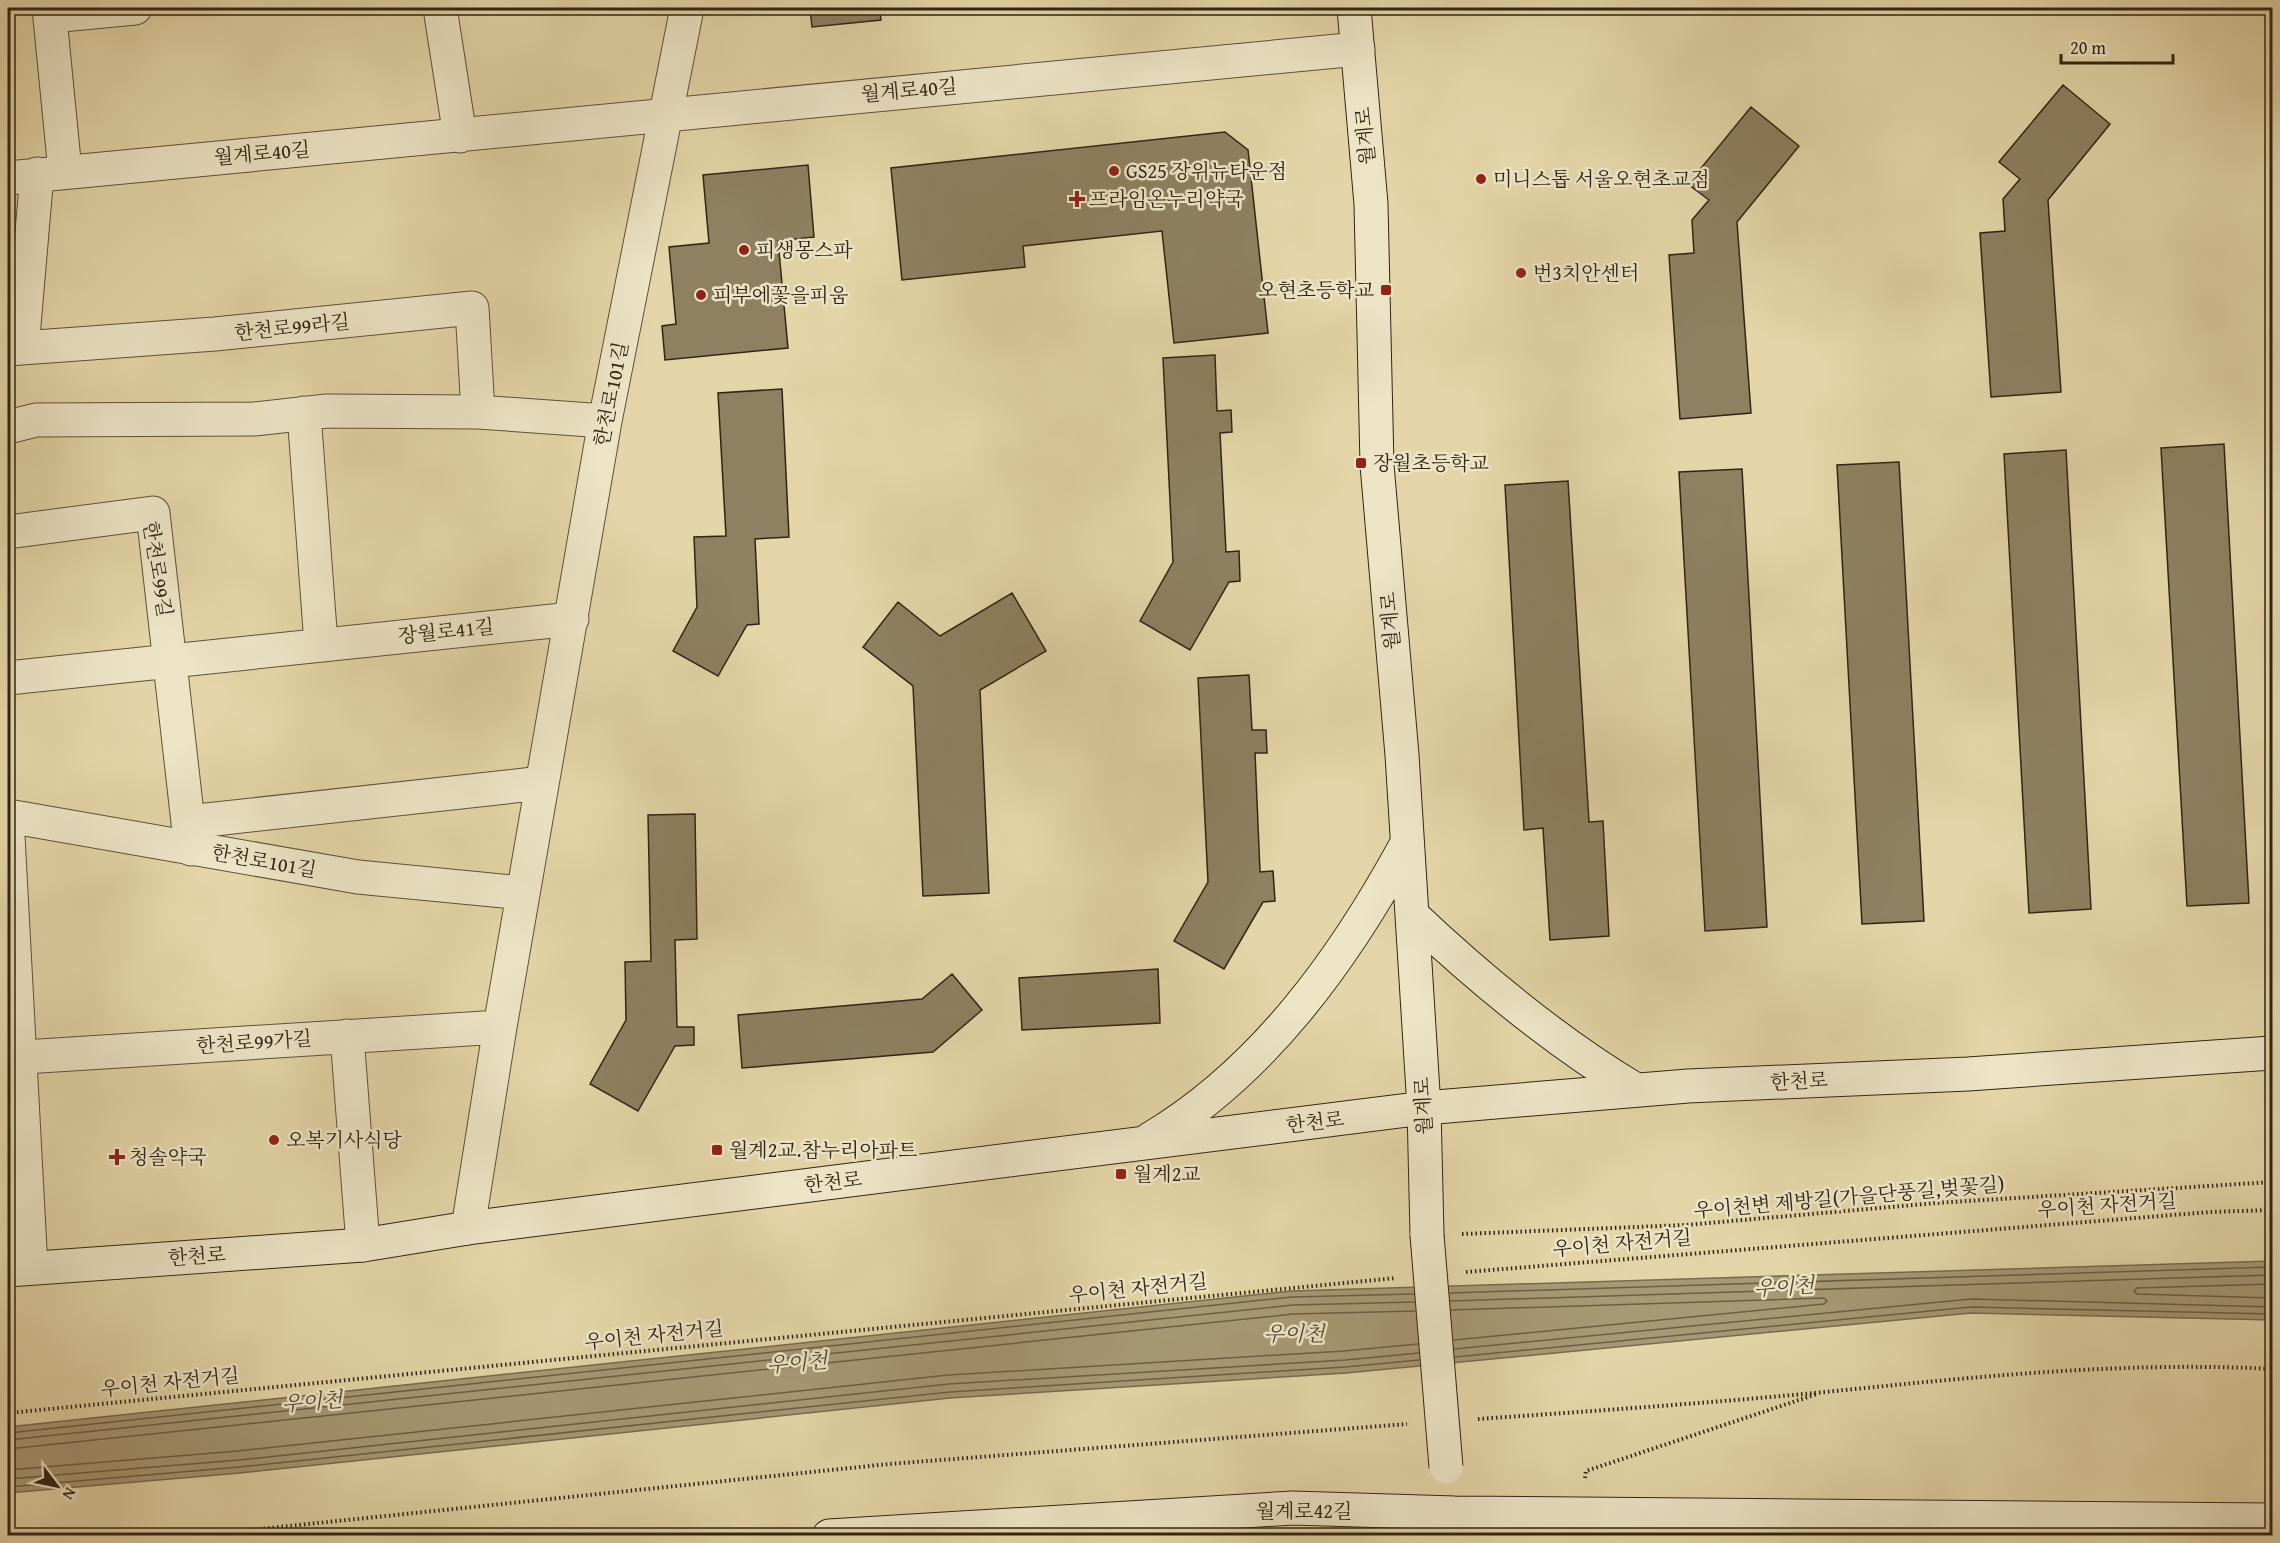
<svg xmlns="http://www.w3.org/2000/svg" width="2280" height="1543" viewBox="0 0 2280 1543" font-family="'Gentium Book Plus','Noto Serif KR',serif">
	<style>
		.water { fill: #a79975; stroke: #786a4f; stroke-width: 1.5 }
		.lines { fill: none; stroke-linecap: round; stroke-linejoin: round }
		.shore { stroke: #6c5e45; stroke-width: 1.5 }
		.building { fill: #8e8061; stroke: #322415; stroke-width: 1.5 }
		.street-casing { stroke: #5e503a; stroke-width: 35 }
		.secondary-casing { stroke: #322415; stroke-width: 35 }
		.path { stroke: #322415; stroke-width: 4; stroke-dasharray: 1.5 3; stroke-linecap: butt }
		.street { stroke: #ede4c6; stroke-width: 33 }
		.secondary { stroke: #ede4c6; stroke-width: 33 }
		.secondary-bridge-casing { stroke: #322415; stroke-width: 35; stroke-linecap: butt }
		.secondary-bridge { stroke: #ede4c6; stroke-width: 33 }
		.poi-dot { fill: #8f2418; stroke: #ede4c6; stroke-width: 2 }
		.labels { text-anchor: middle; stroke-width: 5; stroke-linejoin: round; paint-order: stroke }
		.street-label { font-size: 20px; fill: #322415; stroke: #ede4c6 }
		.poi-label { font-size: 20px; fill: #322415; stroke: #ede4c6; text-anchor: start }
		.water-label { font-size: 21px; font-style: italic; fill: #554732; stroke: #ede4c6 }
	</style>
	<rect width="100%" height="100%" fill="#e3d5a7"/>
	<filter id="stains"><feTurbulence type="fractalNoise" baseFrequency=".00333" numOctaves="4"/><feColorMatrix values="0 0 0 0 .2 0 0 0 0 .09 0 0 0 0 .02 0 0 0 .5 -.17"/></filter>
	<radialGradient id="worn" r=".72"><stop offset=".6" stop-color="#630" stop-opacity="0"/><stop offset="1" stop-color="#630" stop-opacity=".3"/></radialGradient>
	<path class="water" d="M 2272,1261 L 2272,1320 L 1971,1313 L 1346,1373 L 950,1398 L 240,1473 L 8,1493 L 8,1427 L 1292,1291 Z"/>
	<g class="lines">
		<path class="shore" d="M 2272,1284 L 2137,1288 L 2134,1291 L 2137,1294 L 2272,1298
			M 1450,1293 L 2272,1267
			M 1450,1301 L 2272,1275
			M 1451,1310 L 1824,1298 L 1827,1301 L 1824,1304 L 1454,1340
			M 1454,1349 L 1971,1299 L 2272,1307
			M 1455,1357 L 1971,1307 L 2272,1314
			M 8,1433 L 1292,1297 L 1414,1294
			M 8,1440 L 1293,1305 L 1414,1302
			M 8,1449 L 1293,1314 L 1415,1311
			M 8,1470 L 238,1451 L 948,1375 L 1344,1351 L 1418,1344
			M 8,1479 L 239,1460 L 949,1384 L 1345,1360 L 1419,1353
			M 8,1487 L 239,1467 L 950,1392 L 1345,1367 L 1419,1360"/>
	</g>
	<path class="building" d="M 810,8 L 880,8 L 881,20 L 812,27 Z
		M 2063,85 L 2110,124 L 2048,200 L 2061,392 L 1991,397 L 1980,233 L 2005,231 L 2003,199 L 2020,179 L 1999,162 Z
		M 1751,107 L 1799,146 L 1737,222 L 1751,413 L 1680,419 L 1669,255 L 1694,253 L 1692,220 L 1709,200 L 1688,184 Z
		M 1225,132 L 1248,150 L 1268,333 L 1174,343 L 1162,231 L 1023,246 L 1025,267 L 902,280 L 891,168 Z
		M 808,165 L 814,237 L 778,241 L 788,348 L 665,360 L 662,326 L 676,324 L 669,247 L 709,243 L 703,175 Z
		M 1215,355 L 1217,411 L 1231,410 L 1232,432 L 1220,433 L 1226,552 L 1239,551 L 1240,581 L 1229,582 L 1190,650 L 1140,621 L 1173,562 L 1163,358 Z
		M 782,389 L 789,537 L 755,539 L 759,624 L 747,625 L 718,676 L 673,651 L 697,607 L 694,537 L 726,536 L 718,393 Z
		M 2224,444 L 2249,903 L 2187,906 L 2161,448 Z
		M 2066,450 L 2091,909 L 2029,913 L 2004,454 Z
		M 1899,462 L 1924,921 L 1862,924 L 1837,465 Z
		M 1742,469 L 1767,927 L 1705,931 L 1679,472 Z
		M 1568,481 L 1589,822 L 1603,821 L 1609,936 L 1550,940 L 1543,828 L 1524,830 L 1505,485 Z
		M 1012,593 L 1046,651 L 980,690 L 989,893 L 923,896 L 913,686 L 863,647 L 898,602 L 940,636 Z
		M 1249,675 L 1252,730 L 1266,730 L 1267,753 L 1255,753 L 1260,872 L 1273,871 L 1275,901 L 1263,902 L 1224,969 L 1174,941 L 1208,882 L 1198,678 Z
		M 695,814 L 697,939 L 675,940 L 677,1027 L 694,1027 L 694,1045 L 675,1046 L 638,1111 L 590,1084 L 626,1020 L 625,962 L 651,961 L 648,815 Z
		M 1158,969 L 1160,1023 L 1022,1030 L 1019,978 Z
		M 952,974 L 982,1010 L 933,1052 L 742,1068 L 738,1015 L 922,999 Z"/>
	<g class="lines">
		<g class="street-casing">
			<path id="street" d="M 49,8 L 65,171
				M 440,8 L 460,136
				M 51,16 L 135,8
				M 8,178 L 1358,49
				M 22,348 L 37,174
				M 8,349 L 215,334 L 472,308 L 478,412
				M 304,413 L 321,644
				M 8,427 L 36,420 L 254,419 L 327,411 L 478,412 L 605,421
				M 8,532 L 153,513 L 191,849
				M 8,678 L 572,619
				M 8,816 L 358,877 L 523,893
				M 188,822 L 542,783
				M 8,836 L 31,1268
				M 347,1036 L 363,1245
				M 8,1058 L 500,1027
				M 468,1228 L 500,1027 L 605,421 L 687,8"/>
		</g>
		<g class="secondary-casing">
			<path id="secondary" d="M 1354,8 L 1371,204 L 1377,465 L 1402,755 L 1424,1108 L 1427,1235
				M 1412,915 C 1481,980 1554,1041 1636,1090
				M 1150,1139 C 1263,1072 1344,959 1406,845
				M 8,1270 L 363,1245 L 468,1228 L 1424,1108 L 1688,1086 L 1968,1074 L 2272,1053
				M 829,1536 L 1293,1508 L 1455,1513 L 2272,1520"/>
		</g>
		<path class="path" d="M 1462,1234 L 1686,1225 L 1936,1203 L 2272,1182
			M 1466,1272 L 2210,1212 L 2272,1210
			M 8,1413 L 1396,1278
			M 1478,1419 C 1594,1411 1710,1403 1825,1392 C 1975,1377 2122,1361 2272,1369
			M 1585,1478 L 1586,1471 L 1817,1394
			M 192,1536 L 889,1464 L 1407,1424"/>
		<use href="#street" class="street"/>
		<use href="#secondary" class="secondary"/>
		<g class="secondary-bridge-casing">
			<path id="secondary-bridge" d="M 1427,1235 L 1446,1467"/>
		</g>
		<use href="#secondary-bridge" class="secondary-bridge"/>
	</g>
	<g class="poi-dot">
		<circle cx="1114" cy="171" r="6"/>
		<circle cx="1481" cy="179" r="6"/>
		<path d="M1074 190h6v6h6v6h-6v6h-6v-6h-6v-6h6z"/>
		<circle cx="744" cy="250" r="6"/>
		<circle cx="1521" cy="273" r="6"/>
		<rect x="1380" y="284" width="12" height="12" rx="3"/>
		<circle cx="701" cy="295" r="6"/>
		<rect x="1355" y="457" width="12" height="12" rx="3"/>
		<circle cx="274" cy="1140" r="6"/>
		<rect x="711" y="1144" width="12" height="12" rx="3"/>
		<path d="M114 1148h6v6h6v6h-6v6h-6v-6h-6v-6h6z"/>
		<rect x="1115" y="1168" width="12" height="12" rx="3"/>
	</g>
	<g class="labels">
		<g class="street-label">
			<text transform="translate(909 90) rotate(-5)" y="7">월계로40길</text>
			<text transform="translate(1365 136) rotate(-95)" y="7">월계로</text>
			<text transform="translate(262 153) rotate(-5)" y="7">월계로40길</text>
			<text transform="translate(292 327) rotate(-6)" y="7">한천로99라길</text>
			<text transform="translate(611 394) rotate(-79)" y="7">한천로101길</text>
			<text transform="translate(158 569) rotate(81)" y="7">한천로99길</text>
			<text transform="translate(1390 621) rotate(-95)" y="7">월계로</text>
			<text transform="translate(446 631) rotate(-6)" y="7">장월로41길</text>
			<text transform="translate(264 861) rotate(10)" y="7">한천로101길</text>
			<text transform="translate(254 1042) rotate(-4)" y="7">한천로99가길</text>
			<text transform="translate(1799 1081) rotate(-3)" y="7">한천로</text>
			<text transform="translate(1423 1106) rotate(-93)" y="7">월계로</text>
			<text transform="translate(1315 1122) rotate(-7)" y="7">한천로</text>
			<text transform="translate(833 1182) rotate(-7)" y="7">한천로</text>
			<text transform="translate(1849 1197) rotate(-5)" y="7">우이천변 제방길(가을단풍길,벚꽃길)</text>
			<text transform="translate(2107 1205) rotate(-4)" y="7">우이천 자전거길</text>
			<text transform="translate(1622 1243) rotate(-5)" y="7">우이천 자전거길</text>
			<text transform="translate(197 1256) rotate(-4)" y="7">한천로</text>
			<text transform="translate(1138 1288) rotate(-6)" y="7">우이천 자전거길</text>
			<text transform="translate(654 1335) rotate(-6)" y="7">우이천 자전거길</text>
			<text transform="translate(170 1382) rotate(-6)" y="7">우이천 자전거길</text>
			<text x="1304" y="1518">월계로42길</text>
		</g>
		<g class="poi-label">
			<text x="1126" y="178">GS25 장위뉴타운점</text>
			<text x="1493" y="186">미니스톱 서울오현초교점</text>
			<text x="1089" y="206">프라임온누리약국</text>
			<text x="756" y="257">피생몽스파</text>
			<text x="1533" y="280">번3치안센터</text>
			<text x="1374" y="297" text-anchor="end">오현초등학교</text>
			<text x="713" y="302">피부에꽃을피움</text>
			<text x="1373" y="470">장월초등학교</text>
			<text x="286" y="1147">오복기사식당</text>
			<text x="729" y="1157">월계2교.참누리아파트</text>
			<text x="129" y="1164">청솔약국</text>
			<text x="1133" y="1181">월계2교</text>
		</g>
		<g class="water-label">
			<text transform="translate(1784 1287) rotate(-4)" y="7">우이천</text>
			<text x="1294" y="1341">우이천</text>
			<text transform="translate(797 1363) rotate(-5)" y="7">우이천</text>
			<text transform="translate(312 1402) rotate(-5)" y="7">우이천</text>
		</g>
	</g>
	<rect width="2280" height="1543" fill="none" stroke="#e3d5a7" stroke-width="30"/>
	<rect x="9" y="9" width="2262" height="1525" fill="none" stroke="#322415" stroke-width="3"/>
	<rect x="15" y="15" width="2250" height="1513" fill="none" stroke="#322415" stroke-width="1.5"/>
	<g transform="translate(57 1486) rotate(122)" stroke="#ede4c6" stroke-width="4.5" paint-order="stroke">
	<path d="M0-4.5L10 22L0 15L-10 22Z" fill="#322415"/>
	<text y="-9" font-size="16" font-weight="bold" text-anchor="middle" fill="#322415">N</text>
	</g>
	<path d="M2061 54v9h112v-9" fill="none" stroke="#322415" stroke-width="3"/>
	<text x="2070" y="54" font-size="18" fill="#322415" stroke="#ede4c6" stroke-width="4.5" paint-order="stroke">20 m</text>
	<rect width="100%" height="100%" filter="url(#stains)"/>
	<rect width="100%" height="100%" fill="url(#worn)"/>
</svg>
